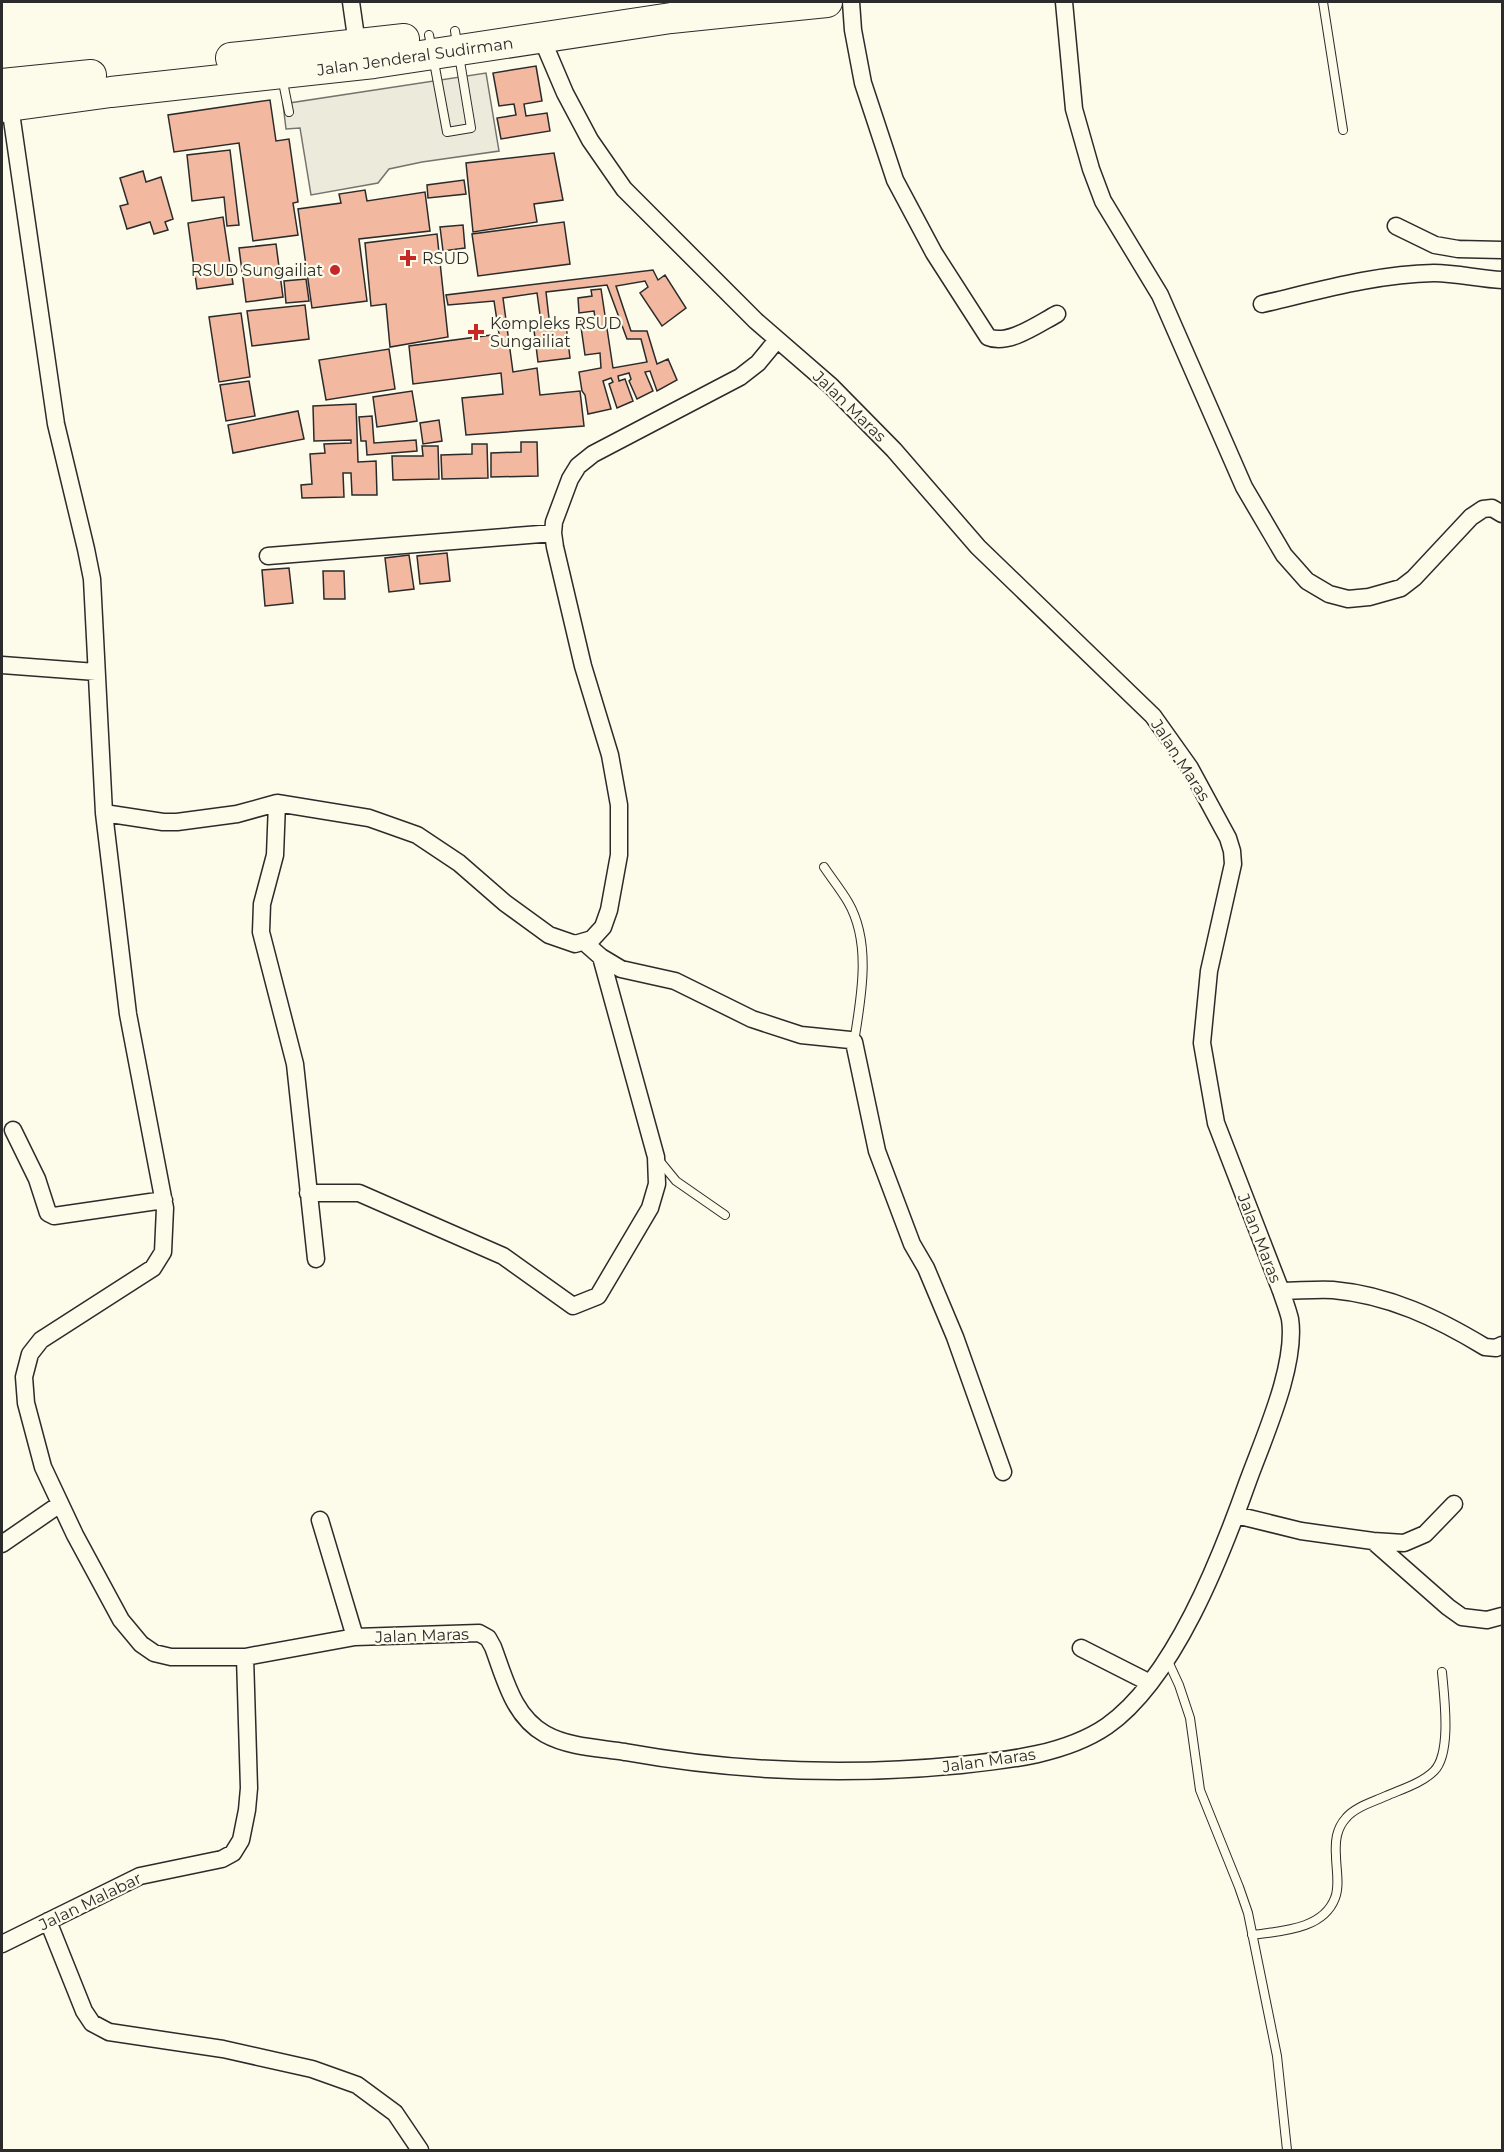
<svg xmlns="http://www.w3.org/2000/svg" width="1504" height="2152" viewBox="0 0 1504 2152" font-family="Montserrat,sans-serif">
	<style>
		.parking { fill: #eceadb; stroke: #74746e; stroke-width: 1.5 }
		.building { fill: #f2b8a0; stroke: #2b2b2b; stroke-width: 1.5 }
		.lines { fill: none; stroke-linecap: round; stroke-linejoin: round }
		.lane-casing { stroke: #2b2b2b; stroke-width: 10 }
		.street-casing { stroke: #2b2b2b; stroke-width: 19 }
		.highway-casing { stroke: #2b2b2b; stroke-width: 32 }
		.lane { stroke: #fdfbea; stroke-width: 8 }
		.street { stroke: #fdfbea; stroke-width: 16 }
		.highway { stroke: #fdfbea; stroke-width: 30 }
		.poi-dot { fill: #c62828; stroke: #fdfbea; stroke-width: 2 }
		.labels { text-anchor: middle; stroke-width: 4.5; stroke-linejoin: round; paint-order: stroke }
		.street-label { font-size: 16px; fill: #2b2b2b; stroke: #fdfbea }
		.poi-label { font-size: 16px; fill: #2b2b2b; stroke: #fdfbea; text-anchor: start }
	</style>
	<rect width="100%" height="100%" fill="#fdfbea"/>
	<path class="parking" d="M 486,73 L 499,151 L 422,162 L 389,169 L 378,183 L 311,195 L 300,128 L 286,129 L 283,104 Z"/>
	<path class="building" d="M 536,66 L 542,101 L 524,104 L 526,116 L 547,113 L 550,131 L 501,139 L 497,118 L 516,115 L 514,104 L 499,106 L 493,73 Z
		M 270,100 L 276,141 L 289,139 L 298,202 L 293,203 L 298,235 L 253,241 L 239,143 L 174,152 L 168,115 Z
		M 230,150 L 239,225 L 227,226 L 224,197 L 192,201 L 187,155 Z
		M 554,153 L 563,200 L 534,204 L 537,222 L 473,232 L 466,163 Z
		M 143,171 L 146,182 L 161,177 L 173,219 L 165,222 L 168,230 L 154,234 L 150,222 L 127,229 L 120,206 L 128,204 L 120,178 Z
		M 464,180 L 466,194 L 428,198 L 427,185 Z
		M 365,190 L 367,201 L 425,192 L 430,231 L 359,239 L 367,301 L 312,308 L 298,209 L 341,203 L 339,194 Z
		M 223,217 L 233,284 L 197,289 L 188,223 Z
		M 564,222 L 570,264 L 478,276 L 472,234 Z
		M 463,225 L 465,248 L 443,251 L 440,227 Z
		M 437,234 L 448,337 L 390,347 L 386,304 L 371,306 L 365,243 Z
		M 276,244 L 283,297 L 246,302 L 239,248 Z
		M 653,270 L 658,280 L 665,275 L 686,308 L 662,326 L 640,293 L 648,287 L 645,281 L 616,286 L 631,331 L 647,331 L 657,364 L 668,359 L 677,380 L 657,391 L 650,371 L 645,372 L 653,391 L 637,399 L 629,381 L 631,379 L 629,373 L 618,376 L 619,381 L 625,379 L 633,401 L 617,408 L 609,384 L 613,382 L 611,378 L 603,381 L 611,409 L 588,414 L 585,395 L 582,391 L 579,372 L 601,368 L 600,353 L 585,355 L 580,320 L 595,318 L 594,311 L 579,313 L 578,298 L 592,296 L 591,290 L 601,289 L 613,368 L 647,362 L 641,339 L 627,339 L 607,285 L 546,292 L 550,327 L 566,325 L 570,358 L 538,362 L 534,330 L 542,329 L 537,293 L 503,298 L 513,372 L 537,368 L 540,395 L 580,391 L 584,426 L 466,435 L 462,398 L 503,394 L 501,373 L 413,384 L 409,346 L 499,334 L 494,301 L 448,305 L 446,295 Z
		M 306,279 L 309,301 L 286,303 L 284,281 Z
		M 305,305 L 309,339 L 252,346 L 247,311 Z
		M 241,313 L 250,377 L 219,382 L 209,317 Z
		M 389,349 L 395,389 L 326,400 L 319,360 Z
		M 249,381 L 255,416 L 226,421 L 220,385 Z
		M 412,391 L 417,421 L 377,427 L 373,397 Z
		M 356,404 L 358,462 L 376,461 L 377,495 L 352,495 L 351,473 L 343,473 L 344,497 L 302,498 L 301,485 L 312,484 L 310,454 L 325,453 L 324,444 L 351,443 L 351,440 L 314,441 L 313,406 Z
		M 298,411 L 304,439 L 233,453 L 228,425 Z
		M 372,416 L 374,443 L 416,440 L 417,451 L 367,455 L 366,441 L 361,441 L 359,417 Z
		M 439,420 L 442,441 L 423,444 L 420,423 Z
		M 521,442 L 537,442 L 538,476 L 491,477 L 491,453 L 521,452 Z
		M 472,444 L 487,444 L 488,478 L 442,479 L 441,455 L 472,454 Z
		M 422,446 L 438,446 L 439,479 L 393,480 L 392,456 L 423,456 Z
		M 447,553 L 450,581 L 420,584 L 417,556 Z
		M 409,555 L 414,589 L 389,592 L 385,558 Z
		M 289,568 L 293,603 L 265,606 L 262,570 Z
		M 323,571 L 344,571 L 345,599 L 324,599 Z"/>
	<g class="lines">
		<g class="lane-casing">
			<path id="lane" d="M 1323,2 L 1343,130
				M 429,35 L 447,132 L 471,128 L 455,31
				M 282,77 L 289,112
				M 824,867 C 832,879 841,890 848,902 C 872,943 861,998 854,1042
				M 658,1159 L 676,1181 L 725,1215
				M 1167,1659 L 1179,1685 L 1190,1718 L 1200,1790 L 1239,1887 L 1248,1913 L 1277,2056 L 1287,2150
				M 1252,1935 C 1280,1931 1323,1930 1335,1898 C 1340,1886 1336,1868 1336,1856 C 1335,1842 1336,1829 1346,1818 C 1355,1807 1373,1802 1386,1796 C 1402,1789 1422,1783 1434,1771 C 1452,1753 1444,1696 1442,1672"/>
		</g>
		<g class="street-casing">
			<path id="street" d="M 351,2 L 358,51
				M 851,2 L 853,30 L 863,83 L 895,180 L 934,253 L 988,337 C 1008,346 1038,324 1057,314
				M 1064,2 L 1074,109 L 1091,169 L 1103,201 L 1160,295 L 1244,487 L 1284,555 L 1307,581 L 1329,594 L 1348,599 L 1369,597 L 1401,588 L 1414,578 L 1471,517 L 1483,509 L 1492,508 L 1502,514
				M 10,106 L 56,424 L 86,549 L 92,579 L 104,813 L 128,1014 L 165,1208 L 163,1252 L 153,1268 L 41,1340 L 30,1354 L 24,1377 L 26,1403 L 43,1467 L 75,1535 L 121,1620 L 141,1644 L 154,1653 L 171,1657 L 245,1657 L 355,1637 L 479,1633 L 488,1638 L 493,1647 C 505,1679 513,1716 545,1734 C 568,1747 599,1748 625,1752 C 736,1772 849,1776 961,1765 C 1010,1760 1066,1754 1107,1726 C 1174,1679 1221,1557 1248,1481 C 1264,1437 1297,1365 1290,1319 C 1288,1310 1284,1300 1281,1291 L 1216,1123 L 1202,1043 L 1209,971 L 1233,864 L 1232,851 L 1228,838 L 1190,768 L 1153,716 L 978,547 L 894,450 L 831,386 L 756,321 L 624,189 L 590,140 L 565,93 L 542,39
				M 1396,226 L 1435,245 L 1458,249 L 1502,250
				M 1262,304 C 1318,291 1376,274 1434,273 C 1456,273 1480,279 1502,280
				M 268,556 L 553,533
				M 2,665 L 96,672
				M 277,803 L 275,855 L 262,904 L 261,932 L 295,1064 L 316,1259
				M 104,813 L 163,822 L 177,822 L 237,814 L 277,803 L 369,818 L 417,835 L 459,863 L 505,903 L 549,935 L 575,944 L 592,939 L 603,927 L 609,910 L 619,855 L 619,805 L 610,755 L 583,666 L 555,547 L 553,533 L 554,522 L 570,479 L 578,466 L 593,454 L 740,377 L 758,363 L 777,340
				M 584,942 L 601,957 L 621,969 L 675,981 L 752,1019 L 801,1035 L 850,1040 L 854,1042 L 877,1151 L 912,1244 L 926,1268 L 955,1337 L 1003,1472
				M 13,1130 L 37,1179 L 48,1213 L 54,1216 L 164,1200
				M 308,1193 L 359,1193 L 503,1256 L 573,1306 L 598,1296 L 650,1208 L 657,1184 L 656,1157 L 601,957
				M 1281,1291 C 1298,1291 1316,1289 1333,1290 C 1389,1295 1437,1318 1485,1347 L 1496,1348 L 1502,1345
				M 1236,1515 L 1301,1531 L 1373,1541 L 1404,1543 L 1425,1534 L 1454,1504
				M 320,1520 L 355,1637
				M 1373,1541 L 1448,1607 L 1462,1617 L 1487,1620 L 1502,1616
				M 2,1544 L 60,1504
				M 1081,1648 L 1150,1683
				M 48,1921 L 84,2011 L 92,2023 L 109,2032 L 223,2049 L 312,2069 L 357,2085 L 395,2113 L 420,2150
				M 2,1944 L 140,1876 L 222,1859 L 233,1853 L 241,1840 L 247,1810 L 249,1788 L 245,1657"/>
		</g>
		<g class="highway-casing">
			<path id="highway" d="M 231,58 L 404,39
				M 2,84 L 91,75
				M 2,107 L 111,92 L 374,63 L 671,18 L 827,2"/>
		</g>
		<use href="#lane" class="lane"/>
		<use href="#street" class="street"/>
		<use href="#highway" class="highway"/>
	</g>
	<g class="poi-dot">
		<path d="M405 249h6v6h6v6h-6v6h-6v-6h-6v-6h6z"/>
		<circle cx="335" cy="270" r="6"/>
		<path d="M473 323h6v6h6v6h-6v6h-6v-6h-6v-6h6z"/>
	</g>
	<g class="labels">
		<g class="street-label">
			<text transform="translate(415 56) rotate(-8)" y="6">Jalan Jenderal Sudirman</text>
			<text transform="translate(850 406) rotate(44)" y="6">Jalan Maras</text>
			<text transform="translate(1181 760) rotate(57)" y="6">Jalan Maras</text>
			<text transform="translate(1260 1238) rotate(69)" y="6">Jalan Maras</text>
			<text transform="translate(422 1635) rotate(-2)" y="6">Jalan Maras</text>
			<text transform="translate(989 1760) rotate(-8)" y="6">Jalan Maras</text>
			<text transform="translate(90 1901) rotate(-26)" y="6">Jalan Malabar</text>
		</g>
		<g class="poi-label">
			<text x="422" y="264">RSUD</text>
			<text x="323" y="276" text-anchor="end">RSUD Sungailiat</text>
			<text x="490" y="329">Kompleks RSUD<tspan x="490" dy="18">Sungailiat</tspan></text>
		</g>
	</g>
	<rect width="1504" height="2152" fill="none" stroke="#2b2b2b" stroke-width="6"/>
</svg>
